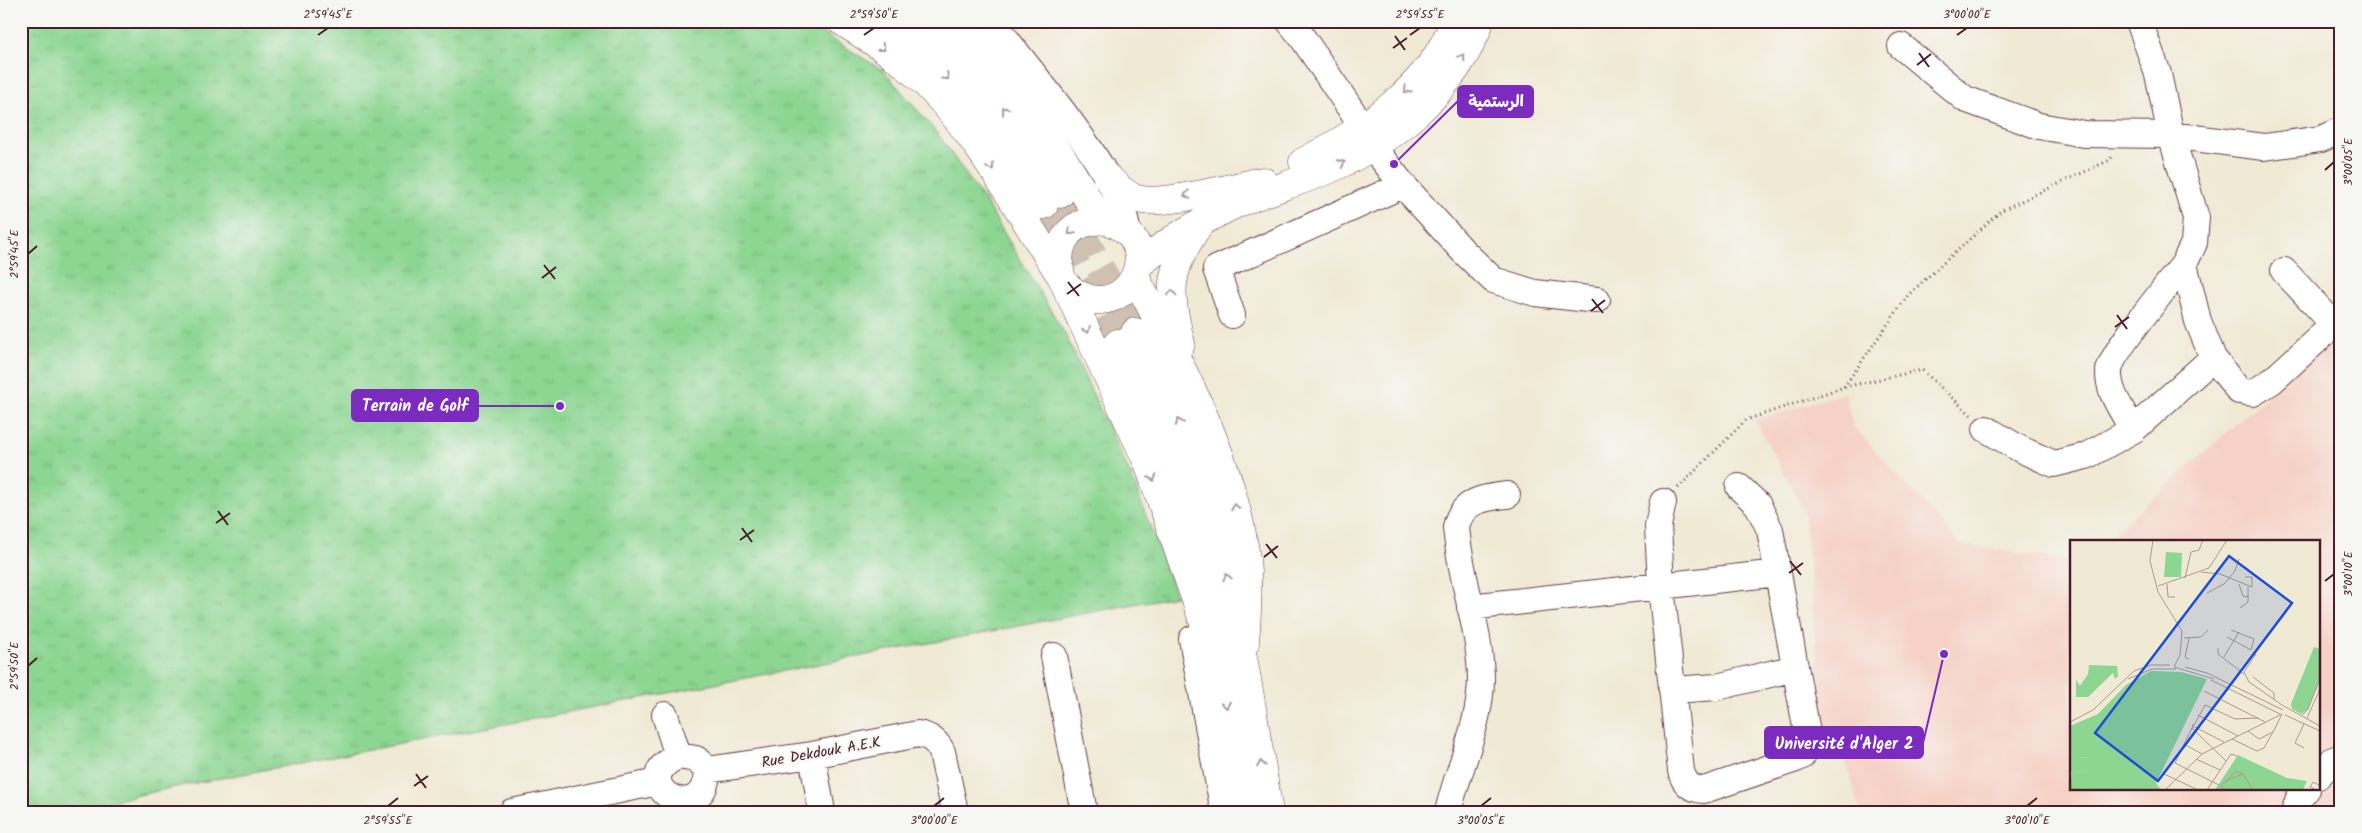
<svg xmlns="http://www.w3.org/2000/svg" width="2362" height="833" viewBox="0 0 2362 833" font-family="Kalam,'Playpen Sans Arabic',sans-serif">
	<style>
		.built { fill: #f6d1c5 }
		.grass { fill: url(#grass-tufts); stroke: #6b7a5e }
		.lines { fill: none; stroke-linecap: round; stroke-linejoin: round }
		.highway-tunnel { stroke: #cfc1b2; stroke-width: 28; stroke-dasharray: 28 14; stroke-linecap: butt }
		.minor-casing { stroke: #633d44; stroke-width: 28 }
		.major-casing { stroke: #633d44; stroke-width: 29 }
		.highway-casing { stroke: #633d44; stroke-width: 29 }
		.path { stroke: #633d44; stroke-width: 3; stroke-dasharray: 1 4; stroke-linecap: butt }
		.minor { stroke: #fff; stroke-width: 26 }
		.major { stroke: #fff; stroke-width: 28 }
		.highway { stroke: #fff; stroke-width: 28 }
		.oneway { stroke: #ae9aa0 }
		.ticks { fill: none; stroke: #4a1f2b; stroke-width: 2 }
		.labels { text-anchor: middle; stroke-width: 4.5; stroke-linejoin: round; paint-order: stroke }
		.street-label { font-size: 15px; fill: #4a1f2b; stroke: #f6f6f2 }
		.inset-road { fill: none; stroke: #ae9890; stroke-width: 1 }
		.view { fill: #1d4ed8; fill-opacity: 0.15; stroke: #1d4ed8; stroke-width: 2.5 }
		.inset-edge { fill: none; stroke: #4a1f2b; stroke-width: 2.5 }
		.leader { fill: none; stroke: #7b2cbf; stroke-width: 2 }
		.callout-dot { fill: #7b2cbf; stroke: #f6f6f2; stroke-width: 2 }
		.callout { fill: #7b2cbf; stroke: #7b2cbf; stroke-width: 2 }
		.callout-label { font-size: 16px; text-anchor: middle; font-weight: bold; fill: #fff }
		.neatline { fill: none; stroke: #4a1f2b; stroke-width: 2 }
		.ticks-label { font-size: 12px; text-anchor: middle; fill: #4a1f2b }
	</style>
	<defs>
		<pattern id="grass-tufts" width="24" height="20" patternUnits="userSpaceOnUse" patternTransform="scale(1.25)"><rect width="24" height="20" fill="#8cd692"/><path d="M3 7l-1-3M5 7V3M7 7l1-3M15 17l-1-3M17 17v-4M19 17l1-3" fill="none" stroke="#7ab77e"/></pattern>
	</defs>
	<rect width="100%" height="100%" fill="#f6f6f2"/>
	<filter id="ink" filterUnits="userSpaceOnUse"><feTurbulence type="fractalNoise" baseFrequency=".02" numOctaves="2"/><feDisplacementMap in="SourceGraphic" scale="10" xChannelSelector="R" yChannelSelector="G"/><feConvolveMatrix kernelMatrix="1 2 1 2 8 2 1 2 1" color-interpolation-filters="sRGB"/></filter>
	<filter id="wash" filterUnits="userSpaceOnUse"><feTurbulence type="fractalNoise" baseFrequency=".0096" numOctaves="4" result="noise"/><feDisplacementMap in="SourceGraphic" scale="20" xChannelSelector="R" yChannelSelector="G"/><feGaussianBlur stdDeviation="1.12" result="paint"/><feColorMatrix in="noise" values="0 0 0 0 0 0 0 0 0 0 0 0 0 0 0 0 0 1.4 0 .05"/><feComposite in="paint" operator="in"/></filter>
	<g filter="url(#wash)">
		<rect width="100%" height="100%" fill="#f0e9d4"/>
		<path class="built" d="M 2341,330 L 2341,812 L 1861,812 L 1841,746 L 1826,751 L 1804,510 L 1755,420 L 1845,393 L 1853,426 L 1961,545 L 2071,561 L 2071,789 L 2318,789 L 2318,542 L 2104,542 Z"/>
		<path class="grass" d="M 21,21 L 803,21 L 884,71 L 937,133 L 986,203 L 1065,334 L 1132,478 L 1176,596 L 175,787 L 63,812 L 21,812 Z"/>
	</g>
	<g filter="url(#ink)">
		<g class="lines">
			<path class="highway-tunnel" d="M 1060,194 L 1135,332
				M 1044,205 L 1118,343"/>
			<g class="minor-casing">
				<path id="minor" d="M 992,21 C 1027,69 1125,177 1127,232
					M 1289,21 L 1302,37 L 1362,126
					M 2139,21 L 2158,74 L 2171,135 L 2196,218 L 2194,243 L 2184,264 L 2198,321 L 2213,358 L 2239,391 L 2253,393 L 2272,381 L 2329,329 L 2331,324 L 2328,318 L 2284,271
					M 1901,46 L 1965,99 L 2039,126 L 2084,134 L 2171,135 L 2264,147 L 2321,139 L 2341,130
					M 1372,146 L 1403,185 L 1463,251 L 1493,280 L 1535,293 L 1597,300
					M 1232,315 L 1216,269 L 1403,185
					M 1986,429 L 2020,449 L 2054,464 L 2086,456 L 2133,430 L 2213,358
					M 2133,430 C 2123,411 2108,393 2109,371 C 2110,354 2171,281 2184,264
					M 1663,502 L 1658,526 L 1661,586 L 1681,771 C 1684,783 1691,789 1704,790 L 1796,759 L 1802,756 L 1809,743 L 1770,530 L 1758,505 L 1739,487
					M 1470,607 L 1778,573
					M 1192,639 L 1224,812
					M 1054,656 L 1084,812
					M 1672,690 L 1717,687 L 1795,668
					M 665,715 L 678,756
					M 812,755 L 822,812
					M 678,756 L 696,759 L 707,770 C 706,833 620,783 678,756 Z
					M 707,770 L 812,755 L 918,734 C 930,736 937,741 942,752 L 955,812
					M 2318,776 L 2333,760 L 2341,757
					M 512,812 L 658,782
					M 1448,812 C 1458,768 1481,724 1481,678 C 1480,627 1460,578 1456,527 C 1462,500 1483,498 1507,495
					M 2294,812 L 2299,798 L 2307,789"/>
			</g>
			<g class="major-casing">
				<path id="major" d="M 841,21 C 865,36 889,51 910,69 C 975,126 1014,206 1061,276
					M 955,21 C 1014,79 1059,149 1100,220
					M 1303,162 C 1362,131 1431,88 1454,21
					M 1107,177 C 1115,184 1123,193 1134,198 C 1157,208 1236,186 1263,181
					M 1138,265 C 1166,242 1197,223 1230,207 C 1262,192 1297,183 1330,169 C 1393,141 1457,89 1480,21
					M 1135,276 C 1180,365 1233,458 1246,559 C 1249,587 1247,615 1245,643
					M 1067,286 C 1117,330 1163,259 1124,229 C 1115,223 1106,219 1095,221 C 1064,224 1055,249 1061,276 L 1148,463 L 1206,629
					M 1181,344 C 1168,291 1167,271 1199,225"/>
			</g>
			<g class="highway-casing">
				<path id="highway" d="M 884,21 C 950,70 1001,136 1044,205
					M 918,21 C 979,69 1021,130 1060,194
					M 1135,332 C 1148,356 1161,379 1171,403 C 1228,532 1246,674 1269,812
					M 1118,343 L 1150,411 L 1194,539 L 1204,580 L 1246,812"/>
			</g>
			<path class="path" d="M 1844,387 L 1908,295 L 2002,210 L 2110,160 L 2114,154
				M 1678,488 L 1746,420 L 1844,387 L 1922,370 L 1971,415"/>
			<use href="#minor" class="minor"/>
			<use href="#major" class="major"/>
			<use href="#highway" class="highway"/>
		</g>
		<defs><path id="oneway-chevron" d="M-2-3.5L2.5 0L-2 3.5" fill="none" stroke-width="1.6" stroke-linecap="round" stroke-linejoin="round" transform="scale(1.25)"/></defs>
		<g class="oneway">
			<use href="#oneway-chevron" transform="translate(882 48) rotate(37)"/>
			<use href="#oneway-chevron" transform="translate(1462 57) rotate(-59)"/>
			<use href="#oneway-chevron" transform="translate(946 77) rotate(43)"/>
			<use href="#oneway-chevron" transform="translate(1407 90) rotate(135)"/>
			<use href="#oneway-chevron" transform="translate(1005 110) rotate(-128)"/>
			<use href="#oneway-chevron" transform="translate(1342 163) rotate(-26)"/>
			<use href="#oneway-chevron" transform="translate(991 167) rotate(57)"/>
			<use href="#oneway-chevron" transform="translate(1187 195) rotate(169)"/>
			<use href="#oneway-chevron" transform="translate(1071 232) rotate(135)"/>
			<use href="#oneway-chevron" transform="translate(1172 293) rotate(-90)"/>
			<use href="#oneway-chevron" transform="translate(1087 330) rotate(65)"/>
			<use href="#oneway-chevron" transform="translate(1179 422) rotate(-111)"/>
			<use href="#oneway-chevron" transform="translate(1153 478) rotate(70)"/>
			<use href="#oneway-chevron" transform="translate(1235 507) rotate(-103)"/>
			<use href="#oneway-chevron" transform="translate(1227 577) rotate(-103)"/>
			<use href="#oneway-chevron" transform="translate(1226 705) rotate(79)"/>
			<use href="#oneway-chevron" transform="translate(1261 764) rotate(-99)"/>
		</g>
	</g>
	<path class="ticks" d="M 318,35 L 328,28M 864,35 L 874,28M 1410,35 L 1420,28M 1957,35 L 1967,28M 1395,36 L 1405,50M 1393,48 L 1407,38M 1919,53 L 1929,67M 1917,65 L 1931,54M 2325,170 L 2334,162M 28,254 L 37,246M 544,265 L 555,279M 542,278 L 556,267M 1068,282 L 1079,296M 1067,294 L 1081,284M 1592,299 L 1603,313M 1591,311 L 1605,300M 2117,315 L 2127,329M 2115,327 L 2129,317M 218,511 L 228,525M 216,523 L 230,513M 742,528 L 752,542M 740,540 L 754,530M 1266,544 L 1277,558M 1264,557 L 1278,546M 1790,561 L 1801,575M 1789,573 L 1803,563M 2325,581 L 2334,574M 28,666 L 37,658M 416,774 L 426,788M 414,786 L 428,776M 388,806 L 398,798M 934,806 L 944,798M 1481,806 L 1491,798M 2027,806 L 2037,798"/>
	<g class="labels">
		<g class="street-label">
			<text transform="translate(821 752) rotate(-10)" y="5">Rue Dekdouk A.E.K</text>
		</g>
	</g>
	<g transform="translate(2070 540)">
		<rect width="250" height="250" fill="#f0e9d4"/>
		<path d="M 81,131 L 111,132 L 137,139 L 86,243 L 91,250 L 0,250 L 2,231 L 22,232 L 22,218 L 6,217 L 6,206 L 0,206 L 0,186 L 28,174 L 56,145 Z" fill="#8cd692"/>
		<path d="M 244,107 L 250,109 L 250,139 L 238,169 L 231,174 L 222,169 L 221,164 ZM 19,125 L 47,126 L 48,136 L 45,139 L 43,133 L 18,157 L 6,157 L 6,140 L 10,146 L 18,134 Z" fill="#8cd692"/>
		<path d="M 96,12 L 112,13 L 111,37 L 94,37 ZM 0,206 L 6,206 L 7,217 L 22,218 L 22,232 L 2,231 L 0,234 ZM 168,215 L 217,238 L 237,241 L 233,250 L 145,250 Z" fill="#8cd692"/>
		<path class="inset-road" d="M 83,0 L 80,21 L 88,52 L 112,91 L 110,115 L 104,127 L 144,139M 131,32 L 150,34 L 182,47 L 182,37 L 175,37M 115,38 L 121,12 L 129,10 L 133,0M 97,44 L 98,57 L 105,57M 169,44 L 173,56 L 179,57M 88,46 L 139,28 L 157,0M 137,53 L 154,44 L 165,31 L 169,19M 170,68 L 178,62 L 178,47M 157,97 L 181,110 L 184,99 L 161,90M 114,98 L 131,97 L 138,90M 119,98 L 115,117 L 119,119M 148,108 L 148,114 L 174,134M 186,114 L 174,132 L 179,142 L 212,165 L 250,186M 154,117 L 169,92M 115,127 L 137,133 L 213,170M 183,137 L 204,153 L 204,159M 58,139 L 82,129 L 106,129M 141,140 L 210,174M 134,151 L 195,182M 128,175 L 168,196M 215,175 L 250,191M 231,176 L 238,169 L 250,139M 237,178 L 250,149M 0,182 L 23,170 L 64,131 L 81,125 L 100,125M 123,184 L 122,189 L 135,165 L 165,179 L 189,178M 234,184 L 225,203 L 234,208M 125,187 L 154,202M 122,188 L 105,223 L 149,245M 123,189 L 156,221M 178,191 L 189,199 L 203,192 L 212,174M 162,199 L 187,211 L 194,208 L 203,192M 114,204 L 132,214M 126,219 L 150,230M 94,234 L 128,250M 155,241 L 173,234 L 183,250M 95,250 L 132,214 L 212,174M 137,250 L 161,214 L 167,216M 155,250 L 151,246 L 166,231 L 173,234M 246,250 L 240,247 L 243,242 L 249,245"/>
		<path class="view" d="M 159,16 L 222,63 L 88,241 L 25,193 Z"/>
		<rect width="250" height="250" class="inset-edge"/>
	</g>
	<path class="leader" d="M1394 164L1458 101M560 406L478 406M1944 654L1923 743"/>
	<g class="callout-dot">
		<circle cx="1394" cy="164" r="5"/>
		<circle cx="560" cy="406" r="5"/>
		<circle cx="1944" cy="654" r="5"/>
	</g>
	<g class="callout">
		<rect x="1458" y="86" width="75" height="31" rx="5"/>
		<rect x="352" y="390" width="126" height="31" rx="5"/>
		<rect x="1765" y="727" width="158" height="31" rx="5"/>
	</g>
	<g class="callout-label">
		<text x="1496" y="107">الرستمية</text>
		<text x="415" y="411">Terrain de Golf</text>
		<text x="1844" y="749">Université d'Alger 2</text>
	</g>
	<rect width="2362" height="833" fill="none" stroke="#f6f6f2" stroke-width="55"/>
	<rect x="28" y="28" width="2306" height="778" class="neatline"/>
	<g class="ticks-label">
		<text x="328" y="18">2°59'45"E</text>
		<text x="874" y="18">2°59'50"E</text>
		<text x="1420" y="18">2°59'55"E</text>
		<text x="1967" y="18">3°00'00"E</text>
		<text transform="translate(2348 162) rotate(-90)" y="4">3°00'05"E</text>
		<text transform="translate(14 254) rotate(-90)" y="4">2°59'45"E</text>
		<text transform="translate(2348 574) rotate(-90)" y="4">3°00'10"E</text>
		<text transform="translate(14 666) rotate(-90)" y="4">2°59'50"E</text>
		<text x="388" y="824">2°59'55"E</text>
		<text x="934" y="824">3°00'00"E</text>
		<text x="1481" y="824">3°00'05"E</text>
		<text x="2027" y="824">3°00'10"E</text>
	</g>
</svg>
